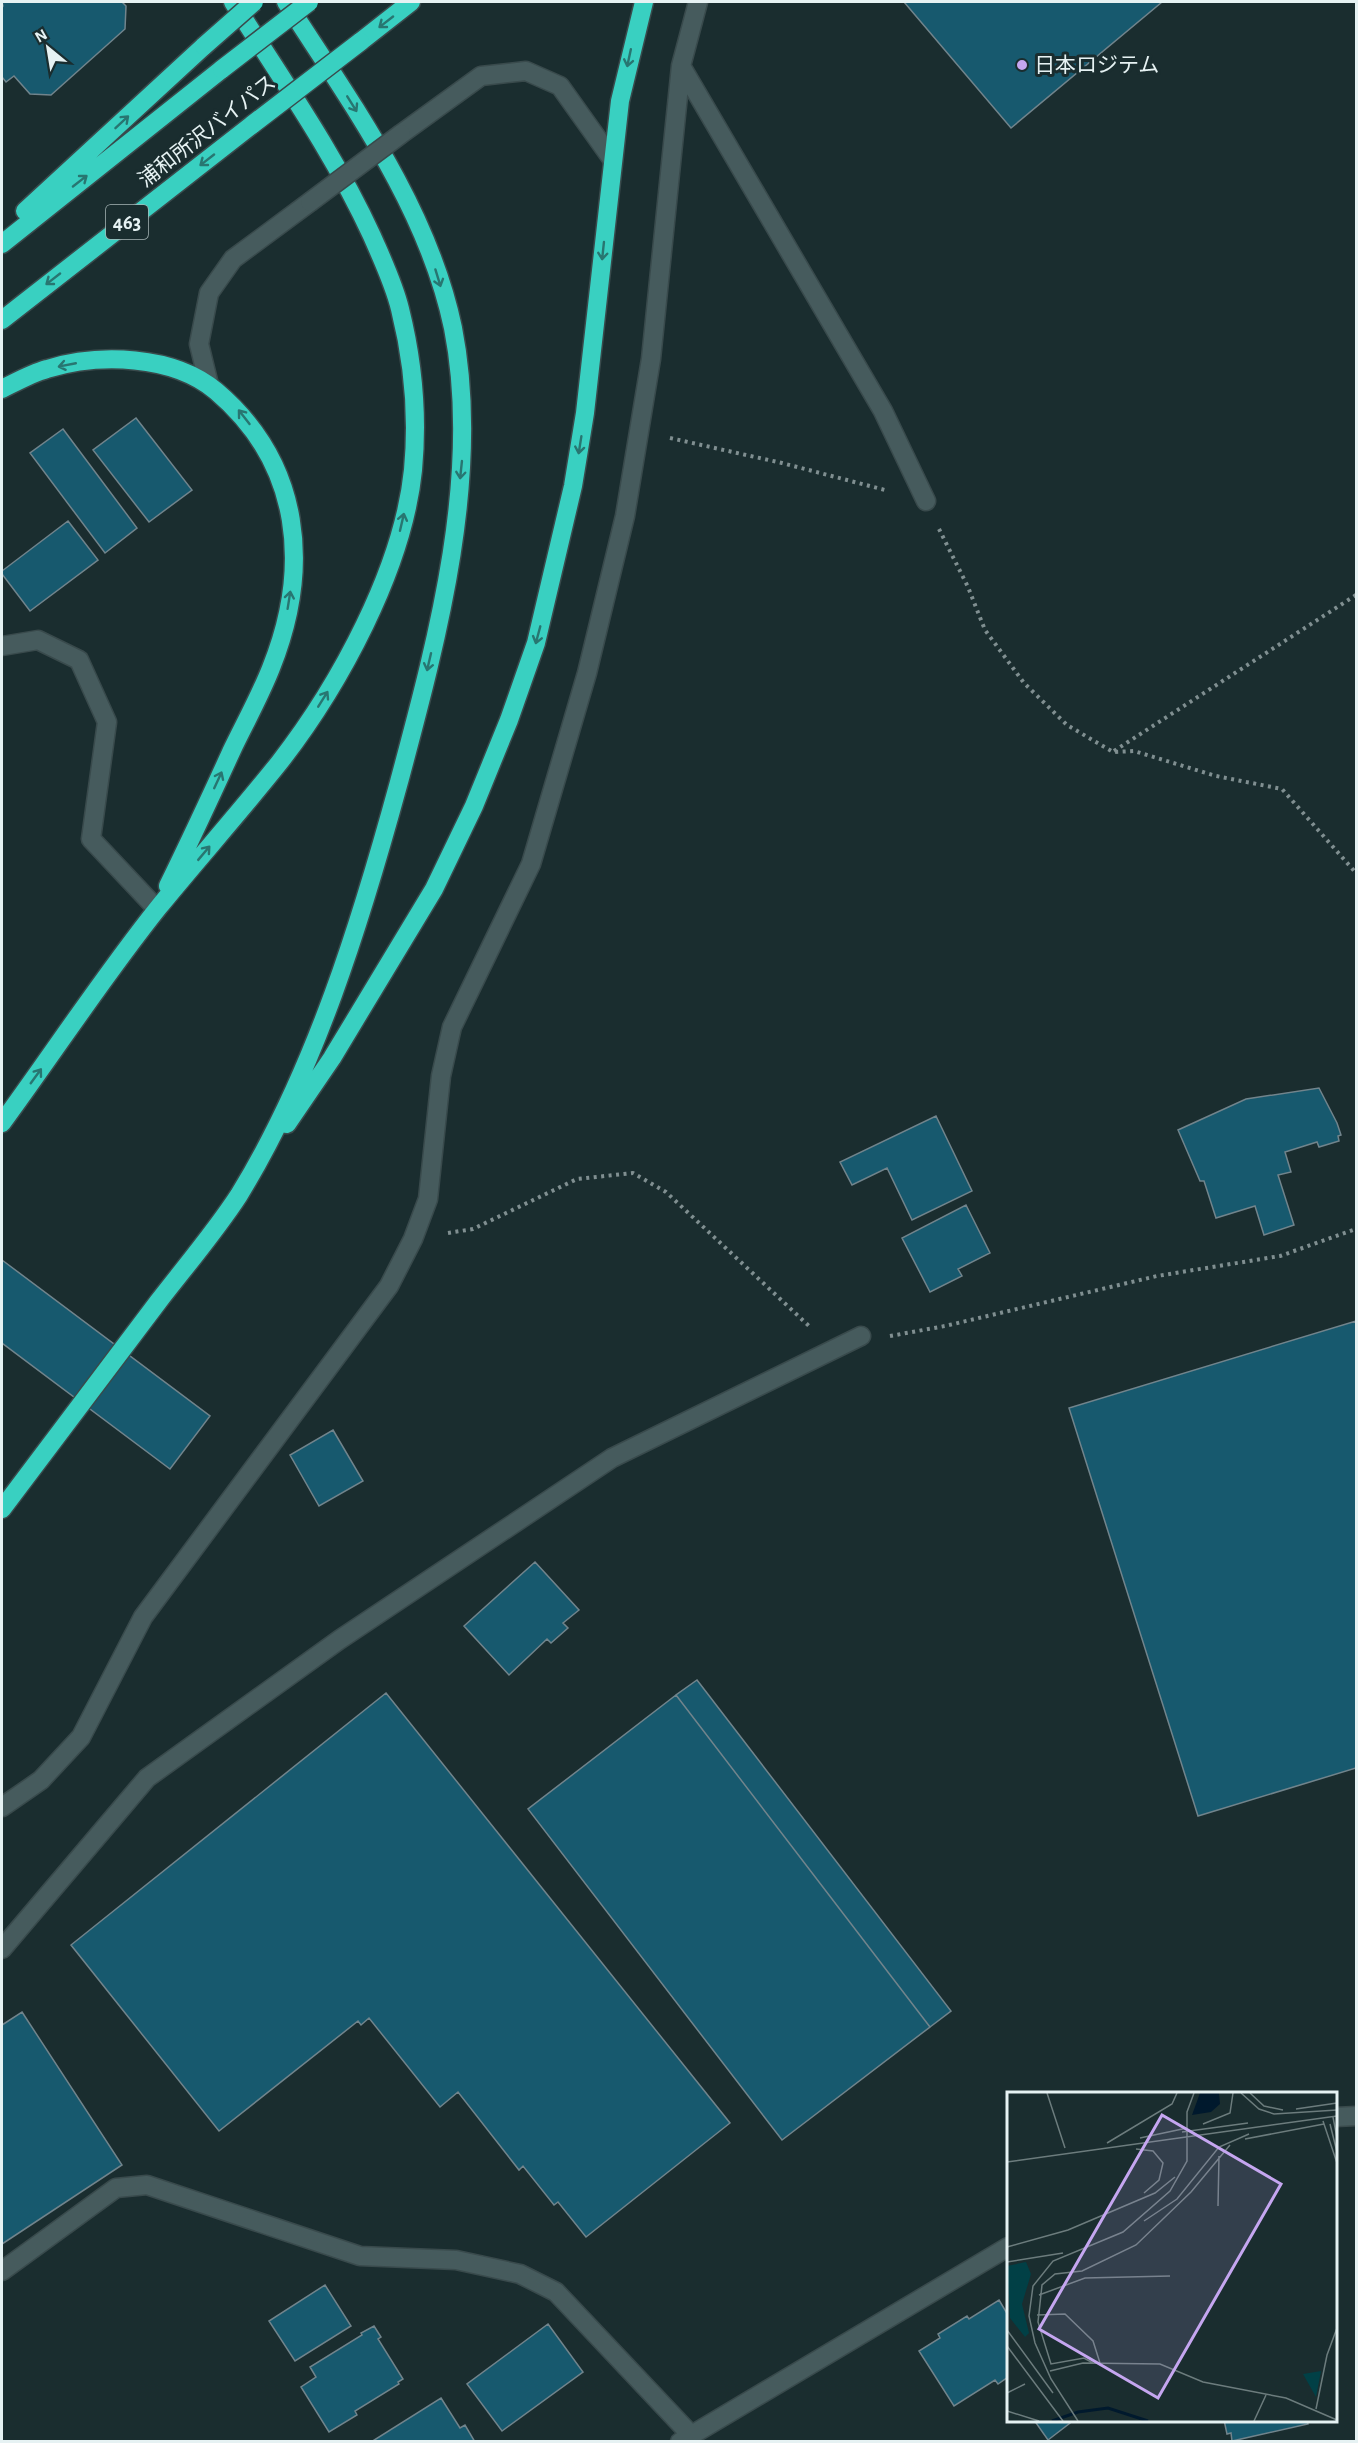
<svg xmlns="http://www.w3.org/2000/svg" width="1358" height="2443" viewBox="0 0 1358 2443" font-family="'Alegreya Sans','Noto Sans JP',sans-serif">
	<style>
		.building { fill: #17596e; stroke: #71848c; stroke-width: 1.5 }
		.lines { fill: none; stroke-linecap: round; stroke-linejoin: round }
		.minor-casing { stroke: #394a4c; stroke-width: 21 }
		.highway-casing { stroke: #394a4c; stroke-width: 21 }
		.path { stroke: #808f91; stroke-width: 4; stroke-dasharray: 3 4.5; stroke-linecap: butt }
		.minor { stroke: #465b5d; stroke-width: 18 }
		.highway { stroke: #39d0c1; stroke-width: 18 }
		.minor-bridge-casing { stroke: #394a4c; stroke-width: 21; stroke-linecap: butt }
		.highway-bridge-casing { stroke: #394a4c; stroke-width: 21; stroke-linecap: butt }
		.minor-bridge { stroke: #465b5d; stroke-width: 18 }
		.highway-bridge { stroke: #39d0c1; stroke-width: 18 }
		.oneway { stroke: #287671 }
		.poi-dot { fill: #c5a6f0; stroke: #1a2d2f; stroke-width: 2 }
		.labels { text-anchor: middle; stroke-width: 6; stroke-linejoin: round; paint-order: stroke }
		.shield { fill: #1a2d2f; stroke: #a9b7b8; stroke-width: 1.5 }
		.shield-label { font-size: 20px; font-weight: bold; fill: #e6f2f3 }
		.poi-label { font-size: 21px; fill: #e6f2f3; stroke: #1a2d2f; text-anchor: start }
		.street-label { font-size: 21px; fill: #e6f2f3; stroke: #1a2d2f }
		.inset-river { fill: none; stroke: #00192d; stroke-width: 3 }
		.inset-road { fill: none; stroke: #6c7c7d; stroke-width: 1.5 }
		.view { fill: #c5a6f0; fill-opacity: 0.15; stroke: #c5a6f0; stroke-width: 3 }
		.inset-edge { fill: none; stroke: #e6f2f3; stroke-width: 3 }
	</style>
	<rect width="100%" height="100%" fill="#1a2d2f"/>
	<path class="building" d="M 2,2 L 122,2 L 126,6 L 125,29 L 51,95 L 30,94 L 14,76 L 6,82 L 2,77 L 2,8 L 3,6 Z
		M 904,2 L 1162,2 L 1011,128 Z
		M 136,418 L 192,490 L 149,522 L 93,450 Z
		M 63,429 L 137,528 L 105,553 L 30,453 Z
		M 68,521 L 98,560 L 30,611 L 2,574 L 2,571 Z
		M 1319,1088 L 1337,1123 L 1341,1135 L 1338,1136 L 1339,1141 L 1319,1147 L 1317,1142 L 1285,1152 L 1291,1172 L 1278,1175 L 1294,1225 L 1264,1235 L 1255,1206 L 1216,1218 L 1204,1181 L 1200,1181 L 1178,1130 L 1246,1099 Z
		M 936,1116 L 972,1191 L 912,1220 L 887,1168 L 852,1185 L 840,1162 Z
		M 966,1205 L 990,1253 L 958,1269 L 962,1276 L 930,1292 L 902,1238 Z
		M 2,1260 L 210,1416 L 170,1469 L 2,1343 Z
		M 1356,1321 L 1356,1768 L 1198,1816 L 1069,1408 Z
		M 333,1430 L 363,1481 L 319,1506 L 290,1455 Z
		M 535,1562 L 579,1610 L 563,1623 L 568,1628 L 551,1643 L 547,1639 L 509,1675 L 464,1626 Z
		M 697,1680 L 951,2011 L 930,2027 L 676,1695 Z
		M 386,1693 L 730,2123 L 586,2237 L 558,2202 L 554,2205 L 523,2166 L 519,2170 L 458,2092 L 440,2107 L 369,2018 L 361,2025 L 358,2021 L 219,2131 L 71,1945 Z
		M 676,1695 L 930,2027 L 782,2140 L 528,1809 Z
		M 22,2012 L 122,2165 L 2,2244 L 2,2025 Z
		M 325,2285 L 351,2326 L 295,2361 L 269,2321 Z
		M 999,2300 L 1008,2315 L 1008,2377 L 998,2384 L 995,2380 L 954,2406 L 919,2351 L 940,2338 L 938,2334 L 967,2316 L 969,2319 Z
		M 548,2324 L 583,2372 L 502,2431 L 467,2384 Z
		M 374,2326 L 381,2337 L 378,2339 L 403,2379 L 398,2382 L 399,2384 L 355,2411 L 357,2415 L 329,2432 L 301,2387 L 316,2377 L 310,2367 L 362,2335 L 361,2333 Z
		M 441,2398 L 460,2428 L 465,2425 L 475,2442 L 371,2442 Z
		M 1034,2420 L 1074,2420 L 1048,2440 Z
		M 1224,2420 L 1307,2420 L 1308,2424 L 1232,2441 L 1231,2433 L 1227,2434 Z"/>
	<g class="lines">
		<g class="minor-casing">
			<path id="minor" d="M 681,66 L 883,411 L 926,501
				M 401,134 L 481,76 L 526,71 L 560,86 L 612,159
				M 209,385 L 199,344 L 209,293 L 233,259 L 310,202
				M 2,646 L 38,640 L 79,660 L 107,722 L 91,839 L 157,909
				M 2,1807 L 41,1780 L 81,1737 L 143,1617 L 389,1286 L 413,1239 L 428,1199 L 441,1076 L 452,1027 L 531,864 L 587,673 L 625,516 L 651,359 L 681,66 L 698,2
				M 2,1949 L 147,1778 L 339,1640 L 612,1458 L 861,1336
				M 1336,2117 L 1356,2116
				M 2,2271 L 116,2188 L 147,2185 L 360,2256 L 456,2260 L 520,2274 L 556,2292 L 691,2435
				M 680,2442 L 1008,2247"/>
		</g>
		<g class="highway-casing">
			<path id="highway" d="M 360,42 L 411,2
				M 25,211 L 204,46
				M 2,244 L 222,69
				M 2,320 L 253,124
				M 2,389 C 16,382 32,373 47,369 C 99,353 173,355 216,391 C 302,464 311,568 271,668 C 260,696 245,723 232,750 C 211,796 190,841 168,886
				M 2,1123 C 54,1052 103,977 158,908 C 198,859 240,812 279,763 C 339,686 403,569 413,470 C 418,417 413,361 400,309 C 394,284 382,259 372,236 C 334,153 281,78 233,2
				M 287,1124 L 332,1058 L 434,889 L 474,806 L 509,720 L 536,643 L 573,486 L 585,413 L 620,101 L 644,2
				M 2,1509 C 54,1440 106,1371 158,1302 C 185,1267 215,1232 239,1195 C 315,1071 361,921 399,782 C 437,640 482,475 453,328 C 428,208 351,103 286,2"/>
		</g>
		<path class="path" d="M 670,438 L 782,463 L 885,490
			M 939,529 L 968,587 L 985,630 L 1024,683 L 1067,725 L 1113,752 L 1134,751 L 1216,776 L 1282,789 L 1356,873
			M 1114,751 L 1356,595
			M 448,1233 L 473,1229 L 577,1179 L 633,1173 L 666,1192 L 809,1326
			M 890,1336 L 945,1326 L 1157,1276 L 1280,1256 L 1356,1229"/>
		<use href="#minor" class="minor"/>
		<use href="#highway" class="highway"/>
		<g class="minor-bridge-casing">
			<path id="minor-bridge" d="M 310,202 L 401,134"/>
		</g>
		<g class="highway-bridge-casing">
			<path id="highway-bridge" d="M 204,46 L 254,2
				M 222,69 L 309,2
				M 253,124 L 360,42"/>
		</g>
		<use href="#minor-bridge" class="minor-bridge"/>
		<use href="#highway-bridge" class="highway-bridge"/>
	</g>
	<defs><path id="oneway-shaft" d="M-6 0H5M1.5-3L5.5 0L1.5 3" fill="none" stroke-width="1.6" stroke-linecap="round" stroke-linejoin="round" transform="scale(1.5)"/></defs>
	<g class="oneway">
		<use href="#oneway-shaft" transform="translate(386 22) rotate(142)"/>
		<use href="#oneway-shaft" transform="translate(629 58) rotate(102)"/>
		<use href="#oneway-shaft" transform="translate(352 104) rotate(58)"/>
		<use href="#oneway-shaft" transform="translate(122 122) rotate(-43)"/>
		<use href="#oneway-shaft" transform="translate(207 160) rotate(142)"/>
		<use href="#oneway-shaft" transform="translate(80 181) rotate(-38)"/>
		<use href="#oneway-shaft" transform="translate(603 251) rotate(96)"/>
		<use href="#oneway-shaft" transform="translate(438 278) rotate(73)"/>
		<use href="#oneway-shaft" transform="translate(53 279) rotate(142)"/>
		<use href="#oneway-shaft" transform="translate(67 365) rotate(169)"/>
		<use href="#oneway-shaft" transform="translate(244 417) rotate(-128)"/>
		<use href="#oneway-shaft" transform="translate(580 445) rotate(99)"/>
		<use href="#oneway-shaft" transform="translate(461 470) rotate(96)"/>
		<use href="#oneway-shaft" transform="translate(402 522) rotate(-77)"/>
		<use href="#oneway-shaft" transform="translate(289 600) rotate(-81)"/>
		<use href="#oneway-shaft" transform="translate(538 635) rotate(105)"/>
		<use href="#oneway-shaft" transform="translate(429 662) rotate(103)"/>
		<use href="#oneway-shaft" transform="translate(323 699) rotate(-58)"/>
		<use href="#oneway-shaft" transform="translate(218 780) rotate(-65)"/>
		<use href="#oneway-shaft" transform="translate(204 853) rotate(-50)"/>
		<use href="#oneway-shaft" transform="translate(36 1076) rotate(-54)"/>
	</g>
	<circle class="poi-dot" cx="1022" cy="65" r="6"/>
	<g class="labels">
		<rect class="shield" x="106" y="205" width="42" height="34" rx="4.5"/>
		<g class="shield-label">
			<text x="127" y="229">463</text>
		</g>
		<g class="poi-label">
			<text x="1034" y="72">日本ロジテム</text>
		</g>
		<g class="street-label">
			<text transform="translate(207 131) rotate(-38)" y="7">浦和所沢バイパス</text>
		</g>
	</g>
	<g transform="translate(1007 2092)">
		<rect width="330" height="330" fill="#1a2d2f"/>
		<path d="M 19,170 L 24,182 L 15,212 L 22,241 L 18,245 L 3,226 L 0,174 ZM 314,279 L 309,305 L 296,282 Z" fill="#014046"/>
		<path d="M 193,1 L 212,1 L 213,12 L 204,20 L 185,23 Z" fill="#00192d"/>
		<path class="inset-river" d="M 45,329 L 71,320 L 101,316 L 141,329"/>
		<path class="inset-road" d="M 40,1 L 58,56M 234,1 L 252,17 L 267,22 L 330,18M 243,1 L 257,14 L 276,18M 289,17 L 330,11M 326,25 L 330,46M 316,29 L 330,71M 196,32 L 223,21 L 226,1M 323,32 L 330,60M 175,40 L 241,31M 133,46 L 180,36M 238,47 L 317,32M 100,51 L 165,12 L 170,1M 129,57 L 146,59 L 156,71 L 152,88 L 137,101M 0,70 L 330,24M 211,114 L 212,64M 137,129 L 170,107 L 212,55 L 242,42M 0,155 L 61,138 L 148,101 L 168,85M 0,170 L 56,161M 32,203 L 78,186 L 163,184M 30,223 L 58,222 L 86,249 L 93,271M 0,238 L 46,301M 0,254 L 56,329M 86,271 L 77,266 L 44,272 L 31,230 L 35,193 L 48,182 L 75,179 L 129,153 L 184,100 L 223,53M 43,279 L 76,271 L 153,272 L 196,290 L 279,306 L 330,328M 0,301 L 18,292M 309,317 L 320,263 L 330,236M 0,319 L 32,329M 71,329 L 44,287 L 28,251 L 22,224 L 26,194 L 46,169 L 116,140 L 163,99 L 180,69 L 180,20 L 187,1M 247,329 L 259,303"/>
		<path class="view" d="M 155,23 L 274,92 L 151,306 L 32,237 Z"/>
		<rect width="330" height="330" class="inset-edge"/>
	</g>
	<rect width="1358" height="2443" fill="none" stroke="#e6f2f3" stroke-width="6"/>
	<g transform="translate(48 48) rotate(330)" stroke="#1a2d2f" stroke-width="4.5" paint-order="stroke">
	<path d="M0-4.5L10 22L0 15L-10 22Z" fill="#e6f2f3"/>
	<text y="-9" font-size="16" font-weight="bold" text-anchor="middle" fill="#e6f2f3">N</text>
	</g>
</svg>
